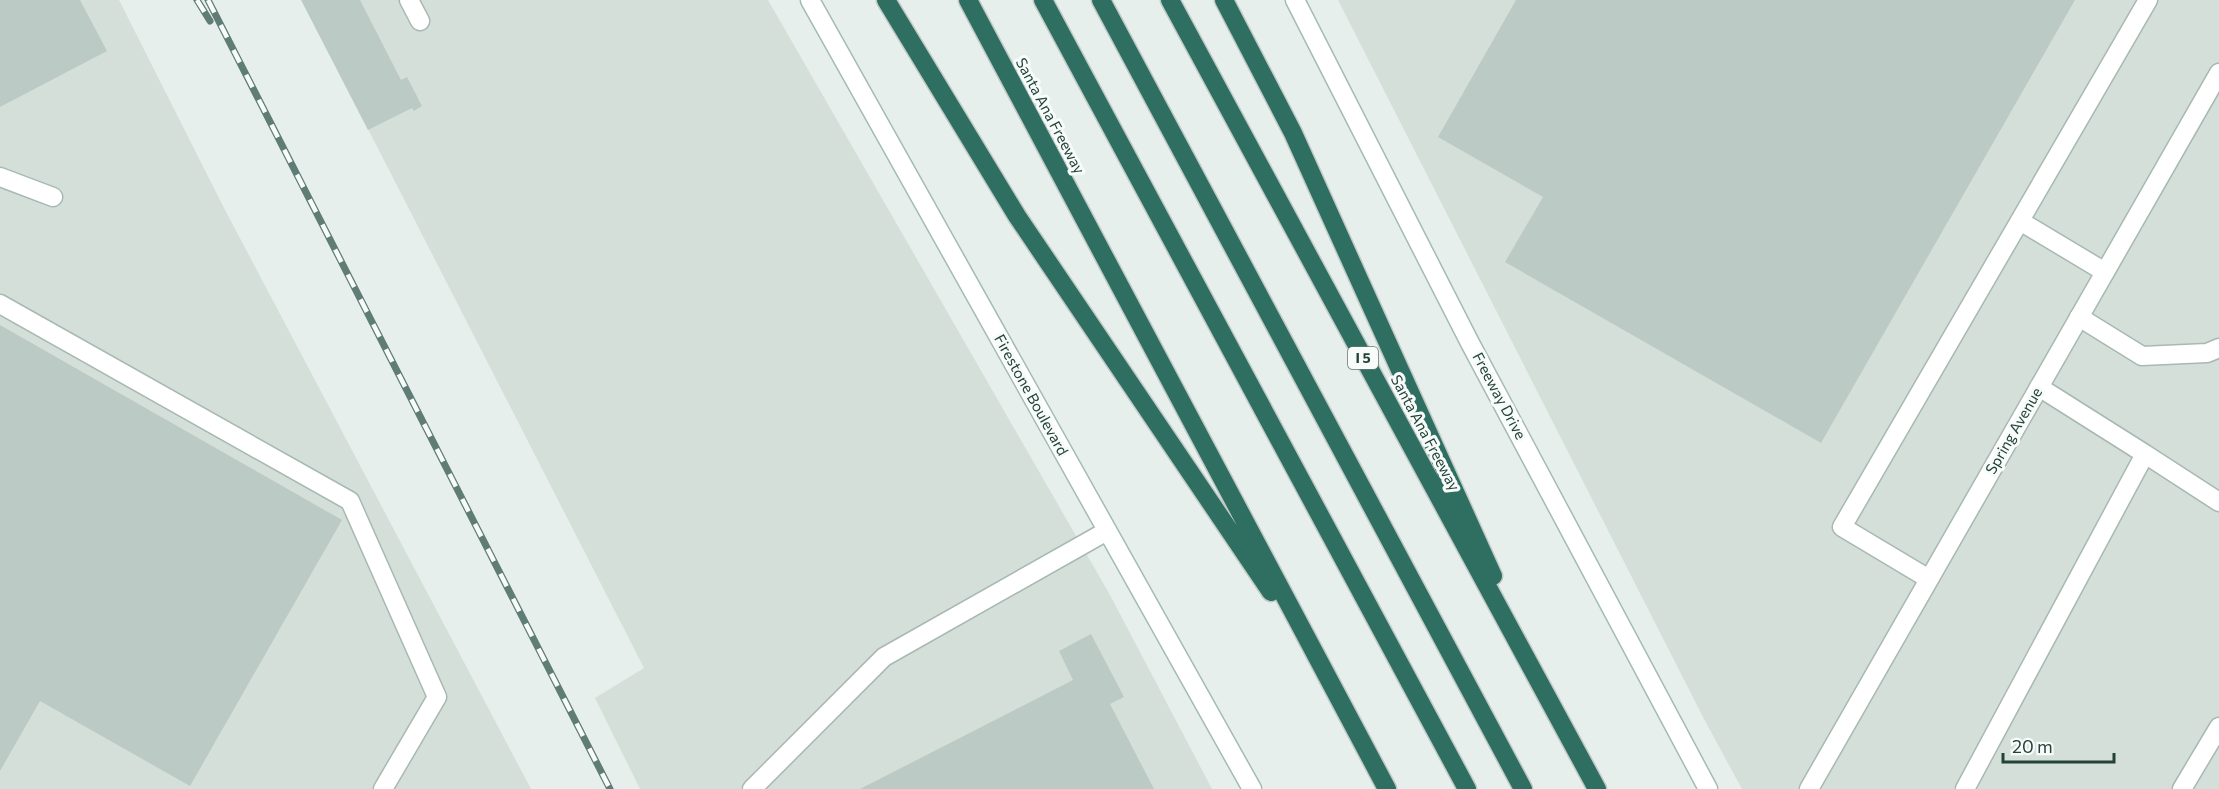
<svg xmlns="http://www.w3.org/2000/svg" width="2219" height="789" viewBox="0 0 2219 789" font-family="Commissioner,sans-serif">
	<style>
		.built { fill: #d4dfda }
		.building { fill: #bbcac4 }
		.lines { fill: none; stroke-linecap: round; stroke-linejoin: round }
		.lane-casing { stroke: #a8b8b2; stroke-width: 21 }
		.street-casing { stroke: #a8b8b2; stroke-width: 21 }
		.secondary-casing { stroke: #a4bbb3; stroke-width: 21 }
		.highway-casing { stroke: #c2cac8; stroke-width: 21 }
		.lane { stroke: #fff; stroke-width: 18 }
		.street { stroke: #fff; stroke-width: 18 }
		.secondary { stroke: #fff; stroke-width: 18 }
		.highway { stroke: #2f6f62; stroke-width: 18 }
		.rail-casing { stroke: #5f7d75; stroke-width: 7 }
		.rail { stroke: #f7fbf9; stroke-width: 4.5; stroke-dasharray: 14; stroke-linecap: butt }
		.labels { text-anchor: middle; stroke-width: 6; stroke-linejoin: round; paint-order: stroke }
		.shield { fill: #f7fbf9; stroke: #637a73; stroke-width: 1.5 }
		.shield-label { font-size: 14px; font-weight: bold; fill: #24423a }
		.street-label { font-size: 15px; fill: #24423a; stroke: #f7fbf9 }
	</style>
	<rect width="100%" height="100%" fill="#e6efeb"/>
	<path class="built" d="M 0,0 L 119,0 L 224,208 L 531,789 L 0,789 Z
		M 302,0 L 768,0 L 1110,595 L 1212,789 L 640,789 L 595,698 L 644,668 Z
		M 1338,0 L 2219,0 L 2219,789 L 1742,789 L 1704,719 Z"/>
	<path class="building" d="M 0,0 L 80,0 L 107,51 L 0,107 Z
		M 301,0 L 360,0 L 401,80 L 407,77 L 422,106 L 414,111 L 412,108 L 368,130 Z
		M 1516,0 L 2075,0 L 1821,443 L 1505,262 L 1543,197 L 1438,137 Z
		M 0,325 L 342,520 L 190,786 L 40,701 L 0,771 Z
		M 1091,634 L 1124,697 L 1110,704 L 1154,789 L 860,789 L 1073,680 L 1059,651 Z"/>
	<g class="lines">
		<g class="lane-casing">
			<path id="lane" d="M 409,0 L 420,21
				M 0,177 L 53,197
				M 2020,221 L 2105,272
				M 0,304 L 350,501 L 437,697 L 383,789
				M 2079,317 L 2142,356 L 2207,353 L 2219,348
				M 2145,454 L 2219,502
				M 1929,579 L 1842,527 L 2148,0
				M 752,789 L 884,657 L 1107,531
				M 1965,789 L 2145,454 L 2039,387
				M 2182,789 L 2219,727"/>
		</g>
		<g class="street-casing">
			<path id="street" d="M 1809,789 L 2219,73"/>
		</g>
		<g class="secondary-casing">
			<path id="secondary" d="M 810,0 L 1252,789
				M 1295,0 L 1470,343 L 1708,789"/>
		</g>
		<g class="highway-casing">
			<path id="highway" d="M 886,0 L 1017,216 L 1271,592
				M 968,0 L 1387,789
				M 1043,0 L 1467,789
				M 1101,0 L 1523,789
				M 1170,0 L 1597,789
				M 1224,0 L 1293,133 L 1493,576"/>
		</g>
		<use href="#lane" class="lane"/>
		<use href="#street" class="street"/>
		<use href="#secondary" class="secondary"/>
		<use href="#highway" class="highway"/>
		<g class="rail-casing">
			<path id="rail" d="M 197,0 L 210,21
				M 208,0 L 610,789"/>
		</g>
		<use href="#rail" class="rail"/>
	</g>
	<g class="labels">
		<rect class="shield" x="1348" y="347" width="30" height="22" rx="4.5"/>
		<g class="shield-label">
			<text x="1363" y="363">I 5</text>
		</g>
		<g class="street-label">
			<text transform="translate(1050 116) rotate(62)" y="5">Santa Ana Freeway</text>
			<text transform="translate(1031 395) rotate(61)" y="5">Firestone Boulevard</text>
			<text transform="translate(1499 396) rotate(62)" y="5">Freeway Drive</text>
			<text transform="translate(2014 431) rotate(-60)" y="5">Spring Avenue</text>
			<text transform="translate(1425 433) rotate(62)" y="5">Santa Ana Freeway</text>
		</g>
	</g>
	<path d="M2003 753v9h111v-9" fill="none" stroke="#24423a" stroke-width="3"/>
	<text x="2012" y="753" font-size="18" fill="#24423a" stroke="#f7fbf9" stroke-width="4.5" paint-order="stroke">20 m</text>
</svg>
